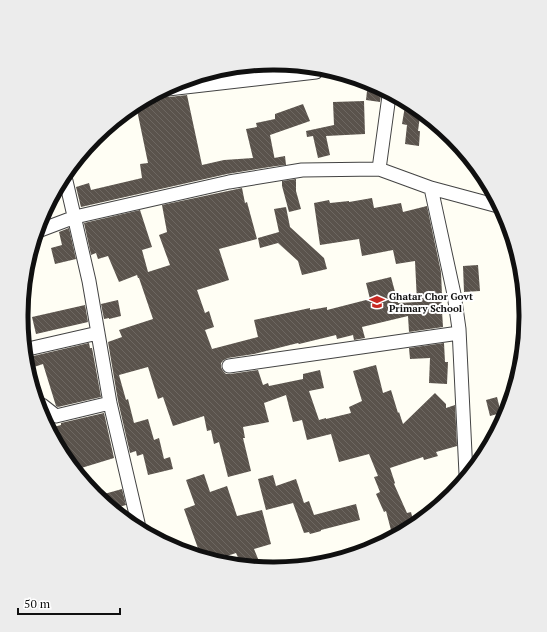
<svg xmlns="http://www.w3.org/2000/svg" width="547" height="632" viewBox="0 0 547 632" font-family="'PT Serif',serif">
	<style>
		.building { fill: url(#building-back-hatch) }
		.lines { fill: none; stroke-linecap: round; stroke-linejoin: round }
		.street-casing { stroke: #434343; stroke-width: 15 }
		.street { stroke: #fff; stroke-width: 13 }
		.labels { text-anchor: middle; stroke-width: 4; stroke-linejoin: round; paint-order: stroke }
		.poi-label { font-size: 10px; font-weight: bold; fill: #101010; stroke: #fff; text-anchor: start }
		.rim { fill: none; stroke: #101010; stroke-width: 5 }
	</style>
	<defs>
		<pattern id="building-back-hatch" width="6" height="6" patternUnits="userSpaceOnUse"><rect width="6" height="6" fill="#5a534c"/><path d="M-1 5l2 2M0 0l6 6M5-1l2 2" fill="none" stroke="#6d6761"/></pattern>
	</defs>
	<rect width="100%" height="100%" fill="#fffef4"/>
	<path class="building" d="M 368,82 L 370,83 L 383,91 L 381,95 L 380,102 L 366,100 Z
		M 163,95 L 165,96 L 169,97 L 187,95 L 202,165 L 224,160 L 253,158 L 246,129 L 257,127 L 256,123 L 275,119 L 275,114 L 303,104 L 310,121 L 270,135 L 276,166 L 227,174 L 81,207 L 76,187 L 89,183 L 91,190 L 142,178 L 140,164 L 148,163 L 137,110 L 157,96 Z
		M 364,101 L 365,134 L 326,136 L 330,155 L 318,158 L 313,136 L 307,137 L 306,131 L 334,125 L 333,102 Z
		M 405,106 L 420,116 L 418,131 L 420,131 L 419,146 L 405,144 L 407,125 L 402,124 Z
		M 285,156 L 286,165 L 276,166 L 274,158 Z
		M 296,179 L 296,191 L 301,209 L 289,212 L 282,186 L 282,181 Z
		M 242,188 L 245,203 L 247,202 L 257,239 L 219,249 L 229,280 L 197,290 L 205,313 L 209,311 L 214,327 L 205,330 L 212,349 L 258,337 L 254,320 L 310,308 L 310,310 L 327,307 L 327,310 L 370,299 L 366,283 L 391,277 L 398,303 L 417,302 L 415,261 L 396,264 L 393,250 L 362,256 L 359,239 L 320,245 L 314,203 L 329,200 L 330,203 L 349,201 L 349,202 L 372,198 L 374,208 L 401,203 L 403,212 L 427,206 L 441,272 L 442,295 L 441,295 L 443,327 L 409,332 L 408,316 L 362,327 L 365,338 L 354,340 L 353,335 L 337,339 L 336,335 L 299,344 L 298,343 L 254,354 L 228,358 L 224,360 L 221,363 L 221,367 L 223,371 L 226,374 L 230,374 L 258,370 L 263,385 L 268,383 L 269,386 L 303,379 L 303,374 L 320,370 L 324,388 L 309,391 L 319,420 L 326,418 L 326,419 L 351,413 L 349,407 L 362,401 L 353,371 L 376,365 L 383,393 L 391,390 L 398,413 L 399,412 L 403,424 L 435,393 L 446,404 L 446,408 L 455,405 L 457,446 L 436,452 L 438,456 L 424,460 L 423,457 L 390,468 L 395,483 L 394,484 L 407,513 L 411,512 L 413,520 L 392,534 L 386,511 L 384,512 L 376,494 L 380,492 L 374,477 L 378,476 L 369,454 L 339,462 L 331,434 L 307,440 L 302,420 L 293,422 L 286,395 L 264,403 L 269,422 L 243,427 L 245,438 L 243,438 L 251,471 L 228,477 L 219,442 L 214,444 L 211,430 L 207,431 L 204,416 L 173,426 L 163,397 L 158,399 L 148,367 L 119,375 L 126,400 L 128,399 L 134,423 L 148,419 L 154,440 L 159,438 L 164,459 L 170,457 L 173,469 L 148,475 L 143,454 L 137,456 L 136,451 L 130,453 L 118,401 L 108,342 L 122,337 L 119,330 L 153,319 L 139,278 L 138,278 L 137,275 L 119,282 L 108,256 L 98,259 L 96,253 L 91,255 L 84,223 L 140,210 L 152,247 L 142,250 L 148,272 L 170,265 L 159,235 L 167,232 L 162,205 Z
		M 286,207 L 290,227 L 324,258 L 327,269 L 302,275 L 298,261 L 278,243 L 260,248 L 258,238 L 279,232 L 274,209 Z
		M 69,228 L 76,259 L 55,264 L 51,248 L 62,245 L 59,232 Z
		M 478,265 L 480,291 L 464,292 L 463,266 Z
		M 118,300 L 121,316 L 109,319 L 109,318 L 104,319 L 101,304 Z
		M 85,305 L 88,322 L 36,334 L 32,317 Z
		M 89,343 L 90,348 L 92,348 L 101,397 L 58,407 L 56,406 L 43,364 L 31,368 L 29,357 Z
		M 444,343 L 445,362 L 448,362 L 447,384 L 429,383 L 430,358 L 410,359 L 409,348 Z
		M 497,397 L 501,413 L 490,416 L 486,400 Z
		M 104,413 L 114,458 L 78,469 L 50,428 L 61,425 L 61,423 Z
		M 204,474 L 210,492 L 227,486 L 237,516 L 262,510 L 271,544 L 254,549 L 261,566 L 240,562 L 236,553 L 221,558 L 200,554 L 184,509 L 195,505 L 186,480 Z
		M 273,475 L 276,486 L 296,479 L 304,503 L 309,501 L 314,515 L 356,504 L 360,520 L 321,530 L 321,531 L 310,534 L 309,532 L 304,533 L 293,503 L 266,510 L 258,479 Z
		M 122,489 L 126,505 L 115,508 L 97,496 Z"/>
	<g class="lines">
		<g class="street-casing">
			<path id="street" d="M 168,89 L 316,72
				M 379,169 L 389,96
				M 66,181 L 89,281 L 110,403 L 138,523
				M 431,188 L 454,294 L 459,329 L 466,474
				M 38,231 L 75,217 L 229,182 L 302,170 L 379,169 L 431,188 L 498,206
				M 28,349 L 98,333
				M 229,366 L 459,333
				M 39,406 L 42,405 L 56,416 L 110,403"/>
		</g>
		<use href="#street" class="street"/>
	</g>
	<defs>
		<g id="school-bare" transform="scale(1.2)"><path d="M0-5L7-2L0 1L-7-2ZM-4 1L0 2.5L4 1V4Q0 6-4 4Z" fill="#c72922" stroke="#fff" stroke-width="2.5" paint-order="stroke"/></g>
	</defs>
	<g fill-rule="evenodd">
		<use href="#school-bare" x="377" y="302"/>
	</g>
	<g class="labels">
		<g class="poi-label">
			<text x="389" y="300">Ghatar Chor Govt<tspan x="389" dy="12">Primary School</tspan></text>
		</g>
	</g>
	<path d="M0 0H547V632H0ZM273 70H274A245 245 0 0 1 519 315V317A245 245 0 0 1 274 562H273A245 245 0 0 1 28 317V315A245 245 0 0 1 273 70Z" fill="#ececec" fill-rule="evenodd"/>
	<path class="rim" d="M273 70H274A245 245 0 0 1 519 315V317A245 245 0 0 1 274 562H273A245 245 0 0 1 28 317V315A245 245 0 0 1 273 70Z"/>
	<path d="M18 608v6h102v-6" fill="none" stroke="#101010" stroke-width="2"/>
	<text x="24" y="608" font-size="12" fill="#101010" stroke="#ffffff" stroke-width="3" paint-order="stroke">50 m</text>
</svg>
